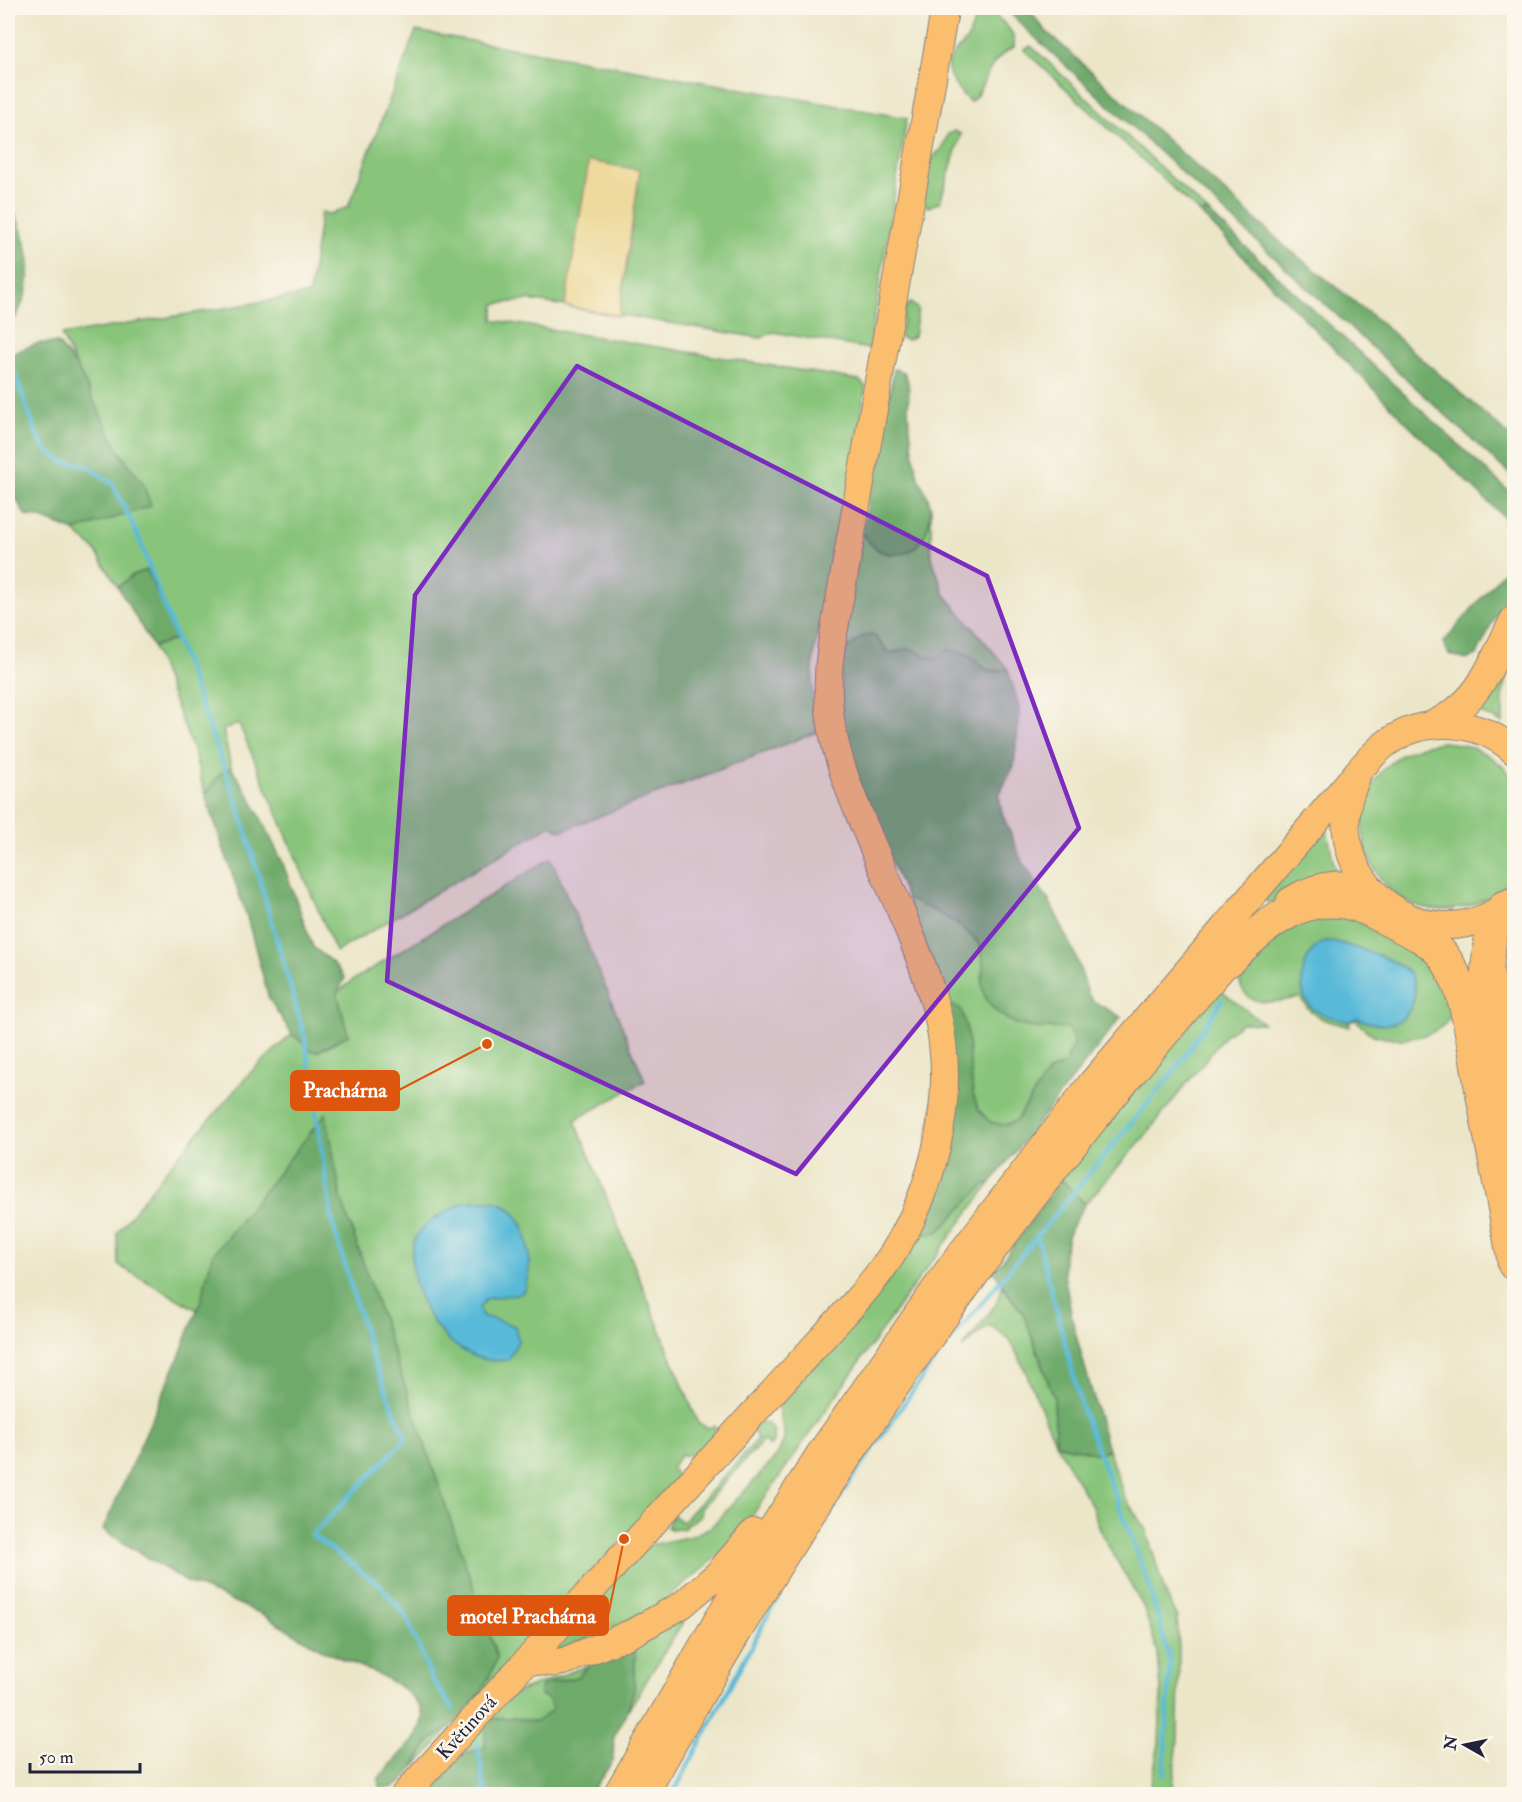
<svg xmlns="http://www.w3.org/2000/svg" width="1522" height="1802" viewBox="0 0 1522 1802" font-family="'IM FELL Double Pica',serif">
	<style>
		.green { fill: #88c47a; stroke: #55735a; stroke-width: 1.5 }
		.forest { fill: #6eaa6a; stroke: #486652; stroke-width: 1.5 }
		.sand { fill: #eeda9e; stroke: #887e6c; stroke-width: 1.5 }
		.water { fill: #59bad8; stroke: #3e6e8a; stroke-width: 1.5 }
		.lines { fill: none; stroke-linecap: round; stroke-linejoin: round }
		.stream { stroke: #59bad8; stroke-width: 4.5 }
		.major-casing { stroke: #878482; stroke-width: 29 }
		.highway-casing { stroke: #878482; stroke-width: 34 }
		.major { stroke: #fbbd6e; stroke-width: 27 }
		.highway { stroke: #fbbd6e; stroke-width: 32 }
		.marked { fill: #7b2cbf; fill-opacity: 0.2; stroke: #7b2cbf; stroke-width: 4.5; stroke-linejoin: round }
		.labels { text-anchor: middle; stroke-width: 5; stroke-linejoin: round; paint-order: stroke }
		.street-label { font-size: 20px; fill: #22223b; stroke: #fbf7ec }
		.leader { fill: none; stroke: #de560e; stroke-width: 2 }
		.callout-dot { fill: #de560e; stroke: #fbf7ec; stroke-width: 2 }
		.callout { fill: #de560e; stroke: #de560e; stroke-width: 2 }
		.callout-label { font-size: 21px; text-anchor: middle; font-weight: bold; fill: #fff }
	</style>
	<rect width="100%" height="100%" fill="#fbf7ec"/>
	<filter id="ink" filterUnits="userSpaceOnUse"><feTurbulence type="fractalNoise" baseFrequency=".0167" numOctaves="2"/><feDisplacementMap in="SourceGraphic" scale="12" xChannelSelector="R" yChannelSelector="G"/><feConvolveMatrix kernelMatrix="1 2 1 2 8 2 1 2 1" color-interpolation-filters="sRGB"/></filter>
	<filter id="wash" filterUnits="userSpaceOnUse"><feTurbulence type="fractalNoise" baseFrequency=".008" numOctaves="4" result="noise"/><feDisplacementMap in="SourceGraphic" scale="24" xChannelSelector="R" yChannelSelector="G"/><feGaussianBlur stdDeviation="1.35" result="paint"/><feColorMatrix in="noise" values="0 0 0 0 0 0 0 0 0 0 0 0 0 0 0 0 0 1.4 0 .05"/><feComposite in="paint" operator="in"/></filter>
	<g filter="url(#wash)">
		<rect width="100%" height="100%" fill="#ece6c9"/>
		<path class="green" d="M 968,8 L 986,8 C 997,18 1017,29 1014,47 C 982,63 987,90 970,102 C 959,92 939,70 953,54 C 957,49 963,46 966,41 C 971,35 971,27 976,20 Z
			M 416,31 L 907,118 L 869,349 L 773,332 L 761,338 L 529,300 L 495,304 L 493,320 L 859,380 L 866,387 L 843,518 L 814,650 L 812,697 L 817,732 L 561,831 L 551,825 L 336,952 L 239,724 L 223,730 L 231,767 L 218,776 L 205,795 L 194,753 L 153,647 L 176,639 L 147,570 L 133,575 L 118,587 L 95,550 L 74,531 L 150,506 L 143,483 L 118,450 L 61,335 L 309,294 L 321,212 L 330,214 L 348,207 Z
			M 1031,46 L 1207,211 L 1201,214 L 1024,50 Z
			M 954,131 L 961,134 L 940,202 L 928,207 L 922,201 L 928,160 C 939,154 943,146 948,134 Z
			M 911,303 L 918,309 L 914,336 L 907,340 L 900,337 L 905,307 Z
			M 931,506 L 931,555 L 944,594 L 1008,669 C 989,673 983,670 970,655 L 930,659 L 908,649 L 889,653 L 874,635 L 861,637 L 840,655 L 862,533 L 927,527 Z
			M 1510,654 L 1503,692 L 1503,723 L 1475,711 Z
			M 1442,742 C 1472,744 1497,755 1514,780 C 1514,803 1514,826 1514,848 C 1514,855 1516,865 1514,871 C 1511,885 1489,898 1477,903 C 1359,948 1309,759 1442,742 Z
			M 1323,830 L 1327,831 L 1335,869 L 1269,904 L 1264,899 Z
			M 551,858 L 645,1081 L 575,1120 L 692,1408 L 698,1422 L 707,1428 L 714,1426 L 719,1438 L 701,1456 L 681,1455 L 671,1467 L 678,1478 L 414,1768 L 430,1740 L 441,1734 L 497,1657 L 341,1198 L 326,1114 L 212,1256 L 199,1311 L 118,1265 L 117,1233 L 167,1169 L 249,1074 L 292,1034 L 312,1051 L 319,1051 L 348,1035 L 337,993 L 353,980 Z
			M 907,899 C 931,909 960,921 977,942 C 987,953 982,968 982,982 C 983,1009 1011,1026 1036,1028 C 1046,1029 1057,1027 1068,1028 L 1074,1043 L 1065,1064 L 1048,1072 L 1016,1121 L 1005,1125 L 990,1122 L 978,1109 L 973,1094 L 968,1042 L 946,1003 Z
			M 1330,908 L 1438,961 L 1451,1015 C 1440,1039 1397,1043 1374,1035 C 1367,1032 1361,1026 1356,1020 L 1349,1022 L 1350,1027 C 1328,1022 1311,1018 1300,997 C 1276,1003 1238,1011 1239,972 L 1272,932 Z
			M 1217,988 L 1263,1023 L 1242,1023 L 1226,1034 L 1145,1136 L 1085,1204 L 1061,1179 Z
			M 985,1184 L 989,1185 L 903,1300 L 733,1543 L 656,1608 L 558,1651 L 557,1641 L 642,1547 L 692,1536 L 711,1527 L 776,1457 L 784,1440 L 784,1430 L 776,1402 C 833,1348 883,1303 917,1230 L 938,1232 Z
			M 1002,1286 L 1024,1315 L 1054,1398 L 1056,1444 L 1099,1454 L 1108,1450 L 1125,1498 L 1146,1530 L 1165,1592 L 1177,1618 L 1179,1649 L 1178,1739 L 1172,1794 L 1149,1794 L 1159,1743 L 1161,1692 L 1158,1653 L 1143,1606 L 1102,1535 L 1092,1507 L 1056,1444 L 1022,1363 L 1008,1338 L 991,1326 L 985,1328 L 962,1349 L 996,1304 Z
			M 761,1422 L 767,1423 L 774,1431 L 773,1443 L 769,1447 L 764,1440 L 701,1508 L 700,1517 L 685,1525 L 686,1528 L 672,1530 L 667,1527 L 672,1515 L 682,1522 L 758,1439 L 751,1428 Z
			M 676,1620 L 683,1622 L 627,1712 L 634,1689 L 635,1654 L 629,1648 Z
			M 589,1665 L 577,1677 L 548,1683 L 553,1710 L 536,1723 C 520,1719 502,1714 486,1722 L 485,1748 L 461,1754 L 429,1786 L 429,1794 L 416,1794 L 502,1701 L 520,1691 Z"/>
		<path class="forest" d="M 1005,8 L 1027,8 L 1046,31 L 1286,247 L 1380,322 L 1514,440 L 1514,478 L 1028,31 Z
			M 8,200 C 31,243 41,285 8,328 Z
			M 1207,211 L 1514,496 L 1514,527 L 1415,431 L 1201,214 Z
			M 39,343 L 58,343 L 77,367 L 118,450 L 143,483 L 151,506 L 74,531 L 39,517 L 26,516 L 13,494 L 8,472 L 8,355 Z
			M 894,369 L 904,372 C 913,387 906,405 909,422 C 912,439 913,459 918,476 C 921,486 930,496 930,506 C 932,526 920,553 899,554 C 879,555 873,548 862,533 Z
			M 1514,559 L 1514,594 L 1498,611 L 1477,655 L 1466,660 L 1449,654 L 1443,643 Z
			M 147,570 L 177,638 L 153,647 L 118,587 L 133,575 Z
			M 874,635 L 889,653 C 895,653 903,648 909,649 C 928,652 930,667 949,649 C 955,651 964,652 969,655 C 989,667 978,675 1008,669 L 1020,710 L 1014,766 L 999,795 L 1002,813 L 1021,859 L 1051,904 L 1077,959 L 1088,994 L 1093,1001 L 1121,1017 L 989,1185 L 985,1184 L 938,1232 L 927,1234 L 917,1230 L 946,1003 L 961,1009 L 967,1030 L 973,1094 L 978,1109 L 990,1122 L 1005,1125 L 1016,1121 L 1048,1072 L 1065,1064 L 1074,1043 L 1068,1028 C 1057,1027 1046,1029 1036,1028 C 1011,1026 983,1009 982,982 C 982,968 986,953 977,942 C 960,921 931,909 907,899 L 843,748 L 840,656 L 861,637 Z
			M 231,767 L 251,798 L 282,861 L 313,947 L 333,963 L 345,978 L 337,993 L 348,1035 L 318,1051 L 312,1051 L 292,1034 L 269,999 L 247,917 L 205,795 L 218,776 Z
			M 326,1113 L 341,1198 L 497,1657 C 489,1683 473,1706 452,1725 C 446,1731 436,1735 430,1741 C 414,1757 409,1794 380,1787 L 378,1779 L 416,1737 L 423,1718 L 421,1707 L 404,1689 L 382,1676 L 324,1651 L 262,1614 L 185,1581 L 103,1530 L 179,1357 L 201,1300 L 212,1256 Z
			M 1061,1179 L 1085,1204 L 1070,1229 L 1064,1254 L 1064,1274 L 1074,1328 L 1108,1450 L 1099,1454 L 1056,1444 L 1054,1397 L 1024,1315 L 994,1272 Z
			M 629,1648 L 635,1654 L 634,1689 L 627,1712 L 614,1737 L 613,1761 L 590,1794 L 429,1794 C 429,1766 462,1755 485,1748 L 486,1722 C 502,1714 520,1719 536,1722 L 552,1710 L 549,1699 L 540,1695 L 542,1685 L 577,1677 L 589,1665 Z"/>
		<path class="sand" d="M 589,161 L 640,170 L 619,316 L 565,306 Z"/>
		<path class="water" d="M 1336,942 C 1356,948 1394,957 1408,972 C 1423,988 1412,1019 1391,1024 C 1379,1027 1366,1022 1357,1018 L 1349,1022 C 1337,1019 1323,1016 1313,1009 C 1294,995 1301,953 1322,943 C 1326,942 1332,942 1336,942 Z
			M 467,1201 C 479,1201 493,1199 504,1205 C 531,1218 535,1270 522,1293 L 486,1299 L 479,1308 L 482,1316 L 515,1326 L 518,1341 L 508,1360 C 458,1368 418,1315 413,1271 C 412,1260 410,1249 415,1239 C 426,1219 448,1211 467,1201 Z"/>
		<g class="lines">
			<path class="stream" d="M 8,355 L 37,435 L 46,450 L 64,462 L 88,466 L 113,484 L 138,536 L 239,807 L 305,1038 L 333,1225 L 372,1357 L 406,1439 L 312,1535 L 380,1585 L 406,1616 L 432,1679 L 453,1709
				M 1037,1236 L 1083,1412 L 1148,1581 L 1170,1661 L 1164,1774
				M 477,1741 L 485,1794
				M 673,1794 L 770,1611 L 847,1486 L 932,1363 L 1176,1069 L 1222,1000"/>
		</g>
	</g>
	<g filter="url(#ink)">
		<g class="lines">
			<g class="major-casing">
				<path id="major" d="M 1431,725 C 1482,703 1490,664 1514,619
					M 1356,779 C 1311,875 1427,971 1510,902
					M 1290,901 C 1318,883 1349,878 1378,898
					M 527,1660 L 554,1663 L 565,1661 L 632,1633 L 682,1605 L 718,1574 L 754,1532
					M 405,1794 L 848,1310 C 866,1290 884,1269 898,1245 C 939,1175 957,1084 935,1005 C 919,948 893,894 870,840 C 842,774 820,721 831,648 L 945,8
					M 617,1794 L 754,1557 L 819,1455 L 952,1265 L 1091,1084 L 1349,782 C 1361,768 1373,753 1388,742 C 1427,715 1480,720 1514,751
					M 645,1794 C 763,1579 897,1373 1048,1178 C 1110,1098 1176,1021 1242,945"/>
			</g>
			<g class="highway-casing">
				<path id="highway" d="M 1504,907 L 1491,933 L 1487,970 L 1514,1120
					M 1228,961 C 1273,916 1319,879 1382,917 C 1401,928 1425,935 1440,952 C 1469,985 1474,1056 1483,1099 C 1493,1154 1505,1209 1514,1264"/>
			</g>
			<use href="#major" class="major"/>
			<use href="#highway" class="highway"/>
		</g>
	</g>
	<path class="marked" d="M 577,366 L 987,576 L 1079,828 L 796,1174 L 387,981 L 415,595 Z"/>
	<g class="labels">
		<g class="street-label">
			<text transform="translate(466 1727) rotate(-48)" y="7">Květinová</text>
		</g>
	</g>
	<path class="leader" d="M487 1044L399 1090M624 1539L608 1616"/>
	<g class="callout-dot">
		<circle cx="487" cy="1044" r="6"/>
		<circle cx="624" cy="1539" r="6"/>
	</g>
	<g class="callout">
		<rect x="291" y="1071" width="108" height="39" rx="6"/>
		<rect x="448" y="1596" width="160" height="39" rx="6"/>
	</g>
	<g class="callout-label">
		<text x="345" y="1097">Prachárna</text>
		<text x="528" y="1623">motel Prachárna</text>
	</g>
	<rect width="1522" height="1802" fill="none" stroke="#fbf7ec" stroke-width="30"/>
	<g transform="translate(1465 1745) rotate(279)" stroke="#fbf7ec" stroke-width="4.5" paint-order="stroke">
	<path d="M0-4.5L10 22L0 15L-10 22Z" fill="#22223b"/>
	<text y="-9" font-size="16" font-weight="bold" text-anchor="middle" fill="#22223b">N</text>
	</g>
	<path d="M30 1763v9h110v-9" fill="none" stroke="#22223b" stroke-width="3"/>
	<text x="39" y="1763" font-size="18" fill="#22223b" stroke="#fbf7ec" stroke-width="4.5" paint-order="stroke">50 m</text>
</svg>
